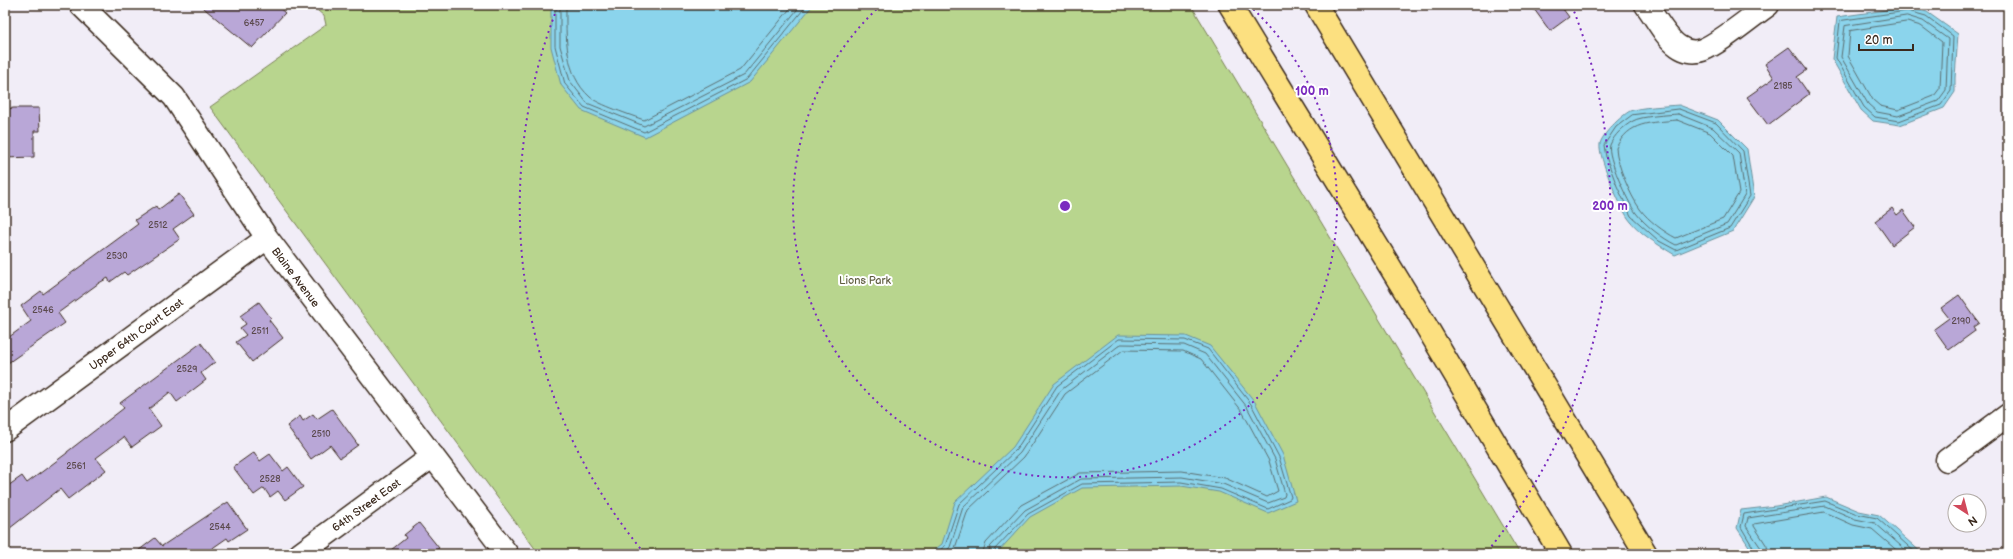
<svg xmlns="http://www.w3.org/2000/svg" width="2013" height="559" viewBox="0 0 2013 559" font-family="'Balsamiq Sans',sans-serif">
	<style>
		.green { fill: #b8d58e; stroke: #7a8056 }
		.water { fill: #8bd4ec; stroke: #6b909a }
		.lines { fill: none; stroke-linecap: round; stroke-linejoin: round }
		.shore { stroke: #5b6e70; stroke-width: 1 }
		.building { fill: #b9a7d7; stroke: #3b2a1e }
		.minor-casing { stroke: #3b2a1e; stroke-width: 25 }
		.highway-casing { stroke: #3b2a1e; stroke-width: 25 }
		.minor { stroke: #fff; stroke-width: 22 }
		.highway { stroke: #fce080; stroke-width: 22 }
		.ring { fill: none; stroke: #7b2cbf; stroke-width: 2; stroke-dasharray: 2 4 }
		.labels { text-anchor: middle; stroke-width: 4; stroke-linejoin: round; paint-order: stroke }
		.number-label { font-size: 9px; fill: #5a494c }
		.street-label { font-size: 11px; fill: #3b2a1e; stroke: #fff }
		.park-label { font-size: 11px; fill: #605d40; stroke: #fff }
		.centre { fill: #7b2cbf; stroke: #fff; stroke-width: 2 }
		.ring-label { font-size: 12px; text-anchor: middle; font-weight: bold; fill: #7b2cbf; stroke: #fff; stroke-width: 4; stroke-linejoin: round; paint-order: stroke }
	</style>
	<rect width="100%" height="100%" fill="#f1edf7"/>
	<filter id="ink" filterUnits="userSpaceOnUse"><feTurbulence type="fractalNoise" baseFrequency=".025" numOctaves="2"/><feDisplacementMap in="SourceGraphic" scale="8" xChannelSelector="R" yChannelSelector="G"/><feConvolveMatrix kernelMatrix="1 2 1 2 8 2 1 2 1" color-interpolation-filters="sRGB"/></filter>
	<g filter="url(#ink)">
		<path class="green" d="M 311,5 L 1191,5 L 1520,554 L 539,554 L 210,107 L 326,25 L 324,16 Z"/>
		<path class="water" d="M 551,5 L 813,5 L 750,82 L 645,137 L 581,110 L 561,85 L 551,47 Z
			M 1908,7 L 1927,12 L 1958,34 L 1955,78 L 1955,92 L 1944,108 L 1900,125 L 1873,121 L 1861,110 L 1832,59 L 1837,17 Z
			M 1679,105 L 1718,120 L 1747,149 L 1754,197 L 1733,231 L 1675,255 C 1660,246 1638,233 1628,218 C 1620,206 1598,157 1600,144 C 1602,134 1621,116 1630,111 C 1640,107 1667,106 1679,105 Z
			M 1118,335 L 1186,336 L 1210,346 L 1255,402 L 1283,455 L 1296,501 L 1268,513 L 1219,492 L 1181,486 L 1082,488 L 1030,517 L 996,554 L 929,554 L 942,544 L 955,502 L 1013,447 L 1054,384 Z
			M 1826,497 L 1859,511 L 1879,515 L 1923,554 L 1754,554 L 1737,528 L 1741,510 L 1776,506 Z"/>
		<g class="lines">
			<path class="shore" d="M 555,5 L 555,46 L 565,84 L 584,107 L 644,132 L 747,79 L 807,5
				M 560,5 L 560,46 L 570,81 L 587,103 L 644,126 L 744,75 L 801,5
				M 566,5 C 566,37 564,74 590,97 C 597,104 633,116 644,120 L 740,70 L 793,5
				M 1908,11 L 1926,16 L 1953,36 L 1951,91 L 1941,105 L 1899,121 L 1875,117 L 1864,107 L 1836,58 L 1840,21 Z
				M 1907,16 L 1923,21 L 1948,39 L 1946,90 L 1938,101 L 1898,116 L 1877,112 L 1868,104 L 1841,57 L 1845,26 Z
				M 1907,22 L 1921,26 L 1942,42 L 1940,88 L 1934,96 L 1898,110 L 1880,106 L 1873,100 L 1848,56 L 1850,31 Z
				M 1679,109 L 1716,123 L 1743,151 L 1750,196 L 1730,228 L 1676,250 L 1659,241 L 1631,216 L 1617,186 L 1606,157 L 1604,145 L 1616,127 L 1632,115 Z
				M 1678,114 L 1713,128 L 1739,153 L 1745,195 L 1727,224 L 1676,245 C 1662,238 1645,225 1636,213 C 1628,203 1606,155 1610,145 C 1614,135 1624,126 1633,121 C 1641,116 1668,115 1678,114 Z
				M 1677,120 L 1710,133 L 1733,156 L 1739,193 L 1723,219 L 1676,238 C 1664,232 1648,220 1640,209 C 1630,195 1617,165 1616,148 C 1629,121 1650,123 1677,120 Z
				M 935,554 L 945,546 L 959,504 L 1016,450 L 1057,386 L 1119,339 L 1185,340 L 1208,349 L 1251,404 L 1279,457 L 1291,497 L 1290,499 L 1268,509 L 1221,489 L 1181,482 L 1082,484 L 1028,514 L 994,550 L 993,554
				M 944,554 L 950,547 L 963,507 L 1020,453 L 1061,390 L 1121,344 L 1184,345 L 1205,354 L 1247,407 L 1275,459 L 1285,494 L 1284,497 L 1268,503 L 1223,484 L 1182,477 L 1081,479 L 1025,510 L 990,547 L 988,554
				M 953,554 L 968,510 L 1024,457 L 1065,394 L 1123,350 L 1183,351 L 1201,359 L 1242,411 L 1269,461 L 1278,491 L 1267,497 L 1225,478 L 1182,471 L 1080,473 L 1021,505 L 986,543 L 982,554
				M 1757,554 L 1741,527 L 1744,514 L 1825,501 L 1857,514 L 1877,518 L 1917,554
				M 1762,554 L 1761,548 L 1746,526 L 1748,518 L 1825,506 L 1855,519 L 1875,523 L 1910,554
				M 1768,554 L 1767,546 L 1754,526 L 1754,524 L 1824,512 L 1853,525 L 1872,529 L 1901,554"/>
		</g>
		<path class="building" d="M 200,5 L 276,5 L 285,13 L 252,48 Z
			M 1531,5 L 1560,5 L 1569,17 L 1550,31 Z
			M 1789,47 L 1807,70 L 1797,77 L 1809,94 L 1768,125 L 1747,97 L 1774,78 L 1765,64 Z
			M 14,108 L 39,108 L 40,131 L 34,131 L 34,157 L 5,158 L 5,109 Z
			M 179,194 L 194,214 L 173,229 L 180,239 L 127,275 L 124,272 L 110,282 L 108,278 L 99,283 L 58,313 L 65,323 L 5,365 L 5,340 L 31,321 L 21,306 L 41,291 L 43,294 L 138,224 L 135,220 L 156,206 L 158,210 Z
			M 1892,208 L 1897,215 L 1903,210 L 1915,227 L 1892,245 L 1875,221 Z
			M 1959,295 L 1979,323 L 1973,327 L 1975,331 L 1949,350 L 1934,329 L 1949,318 L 1941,308 Z
			M 259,302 L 271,318 L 269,320 L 283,338 L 252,362 L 236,342 L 246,335 L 240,328 L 246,324 L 240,316 Z
			M 201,343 L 215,362 L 201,373 L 206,380 L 177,402 L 170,392 L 149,409 L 161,426 L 132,447 L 124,437 L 96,458 L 106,470 L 68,499 L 60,489 L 5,532 L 5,488 L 22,476 L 27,483 L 67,453 L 67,452 L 124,408 L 120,403 Z
			M 332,409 L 358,445 L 340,458 L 330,445 L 311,459 L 287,426 L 300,416 L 303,421 L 313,414 L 317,419 Z
			M 254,452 L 260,461 L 270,454 L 283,471 L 288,467 L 303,487 L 285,500 L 278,491 L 270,497 L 264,488 L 254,495 L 233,467 Z
			M 228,502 L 247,529 L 229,541 L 227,538 L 204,554 L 134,554 L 155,538 L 162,546 Z
			M 419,523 L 439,548 L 431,554 L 386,554 L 406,538 L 404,535 Z"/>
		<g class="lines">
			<g class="minor-casing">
				<path id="minor" d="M 81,5 L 174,97 L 267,238 L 507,554
					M 1646,5 C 1656,18 1665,37 1678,46 C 1685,51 1694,53 1702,50 C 1719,44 1751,17 1768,5
					M 5,430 L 267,238
					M 1947,460 L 2008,415
					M 300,554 L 433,456"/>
			</g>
			<g class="highway-casing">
				<path id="highway" d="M 1230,5 L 1419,314 L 1561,554
					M 1316,5 L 1646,554"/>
			</g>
			<use href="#minor" class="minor"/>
			<use href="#highway" class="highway"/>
		</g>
	</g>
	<g class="ring">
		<path d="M1249 5A272 272 0 1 1 881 5"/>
		<path d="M644 553A545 545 0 0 1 558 6M1572 6A545 545 0 0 1 1486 553"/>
	</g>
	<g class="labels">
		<g class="number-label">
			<text x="254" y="26">6457</text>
			<text x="1783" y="89">2185</text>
			<text x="158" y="228">2512</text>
			<text x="117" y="259">2530</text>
			<text x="43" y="313">2546</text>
			<text x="1961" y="324">2190</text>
			<text x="260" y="334">2511</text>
			<text x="187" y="372">2529</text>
			<text x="321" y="437">2510</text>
			<text x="76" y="469">2561</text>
			<text x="270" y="482">2528</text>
			<text x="220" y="530">2544</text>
		</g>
		<g class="street-label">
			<text transform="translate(296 277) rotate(53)" y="4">Blaine Avenue</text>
			<text transform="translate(136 334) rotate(-36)" y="4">Upper 64th Court East</text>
			<text transform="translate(366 505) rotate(-36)" y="4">64th Street East</text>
		</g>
		<g class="park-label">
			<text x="865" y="284">Lions Park</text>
		</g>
	</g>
	<circle cx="1065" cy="206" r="6" class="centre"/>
	<g class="ring-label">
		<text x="1312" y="95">100 m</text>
		<text x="1610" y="210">200 m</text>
	</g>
	<rect width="2013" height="559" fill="none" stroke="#fff" stroke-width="20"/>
	<rect x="10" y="10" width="1993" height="539" fill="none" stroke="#3b2a1e" stroke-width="1.5" filter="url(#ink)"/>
	<g transform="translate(1967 513) rotate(144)"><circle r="19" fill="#ffffff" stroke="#b1aaa5"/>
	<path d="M0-3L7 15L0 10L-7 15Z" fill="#d1495b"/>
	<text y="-6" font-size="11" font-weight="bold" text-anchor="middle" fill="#3b2a1e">N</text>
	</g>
	<path d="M1859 44v6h54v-6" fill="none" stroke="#3b2a1e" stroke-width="2"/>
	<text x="1865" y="44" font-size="12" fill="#3b2a1e" stroke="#ffffff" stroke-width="3" paint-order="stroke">20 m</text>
</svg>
